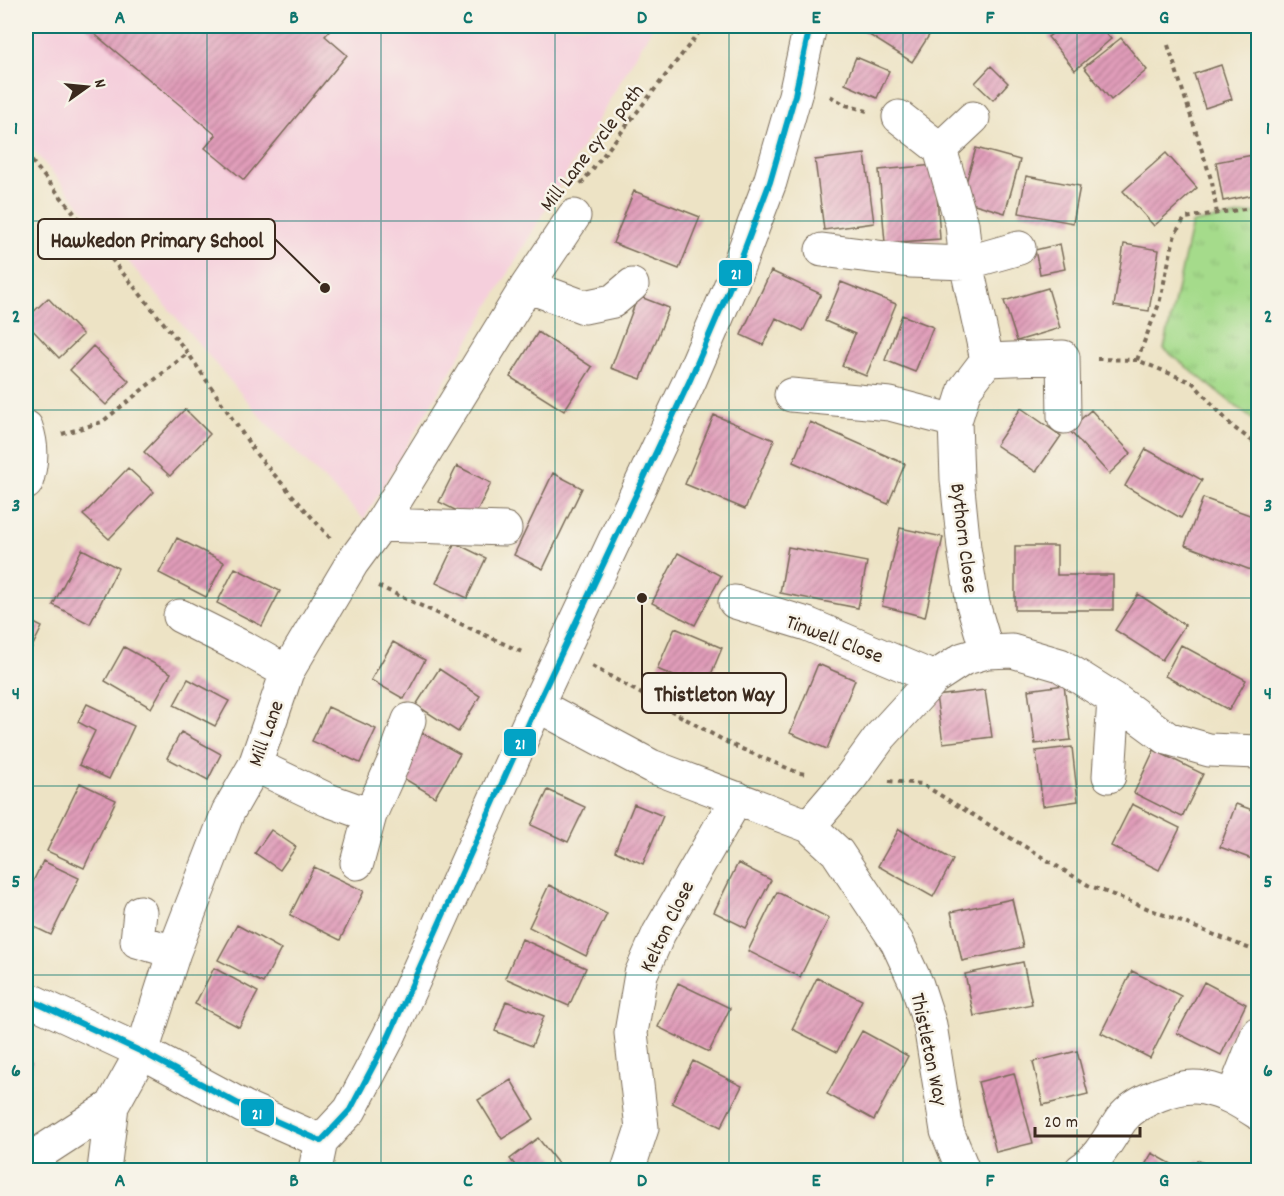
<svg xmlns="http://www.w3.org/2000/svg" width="1284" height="1196" viewBox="0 0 1284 1196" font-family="Dekko,sans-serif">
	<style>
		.built { fill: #f5cfdc }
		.grass { fill: url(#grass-tufts); stroke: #708254; stroke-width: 1.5 }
		.building { fill: url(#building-hatch) }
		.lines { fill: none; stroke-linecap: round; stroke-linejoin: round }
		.minor-casing { stroke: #796b58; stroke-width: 35 }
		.tertiary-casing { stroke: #796b58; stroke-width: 35 }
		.path { stroke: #796b58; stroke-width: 4; stroke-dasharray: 4.5 4.5; stroke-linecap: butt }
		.minor { stroke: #fff; stroke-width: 33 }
		.tertiary { stroke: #fff; stroke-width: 33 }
		.bus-1-casing { stroke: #f7f3e8; stroke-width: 10 }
		.bus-1 { stroke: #03a3c5; stroke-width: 6 }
		.grid { fill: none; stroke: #0f766e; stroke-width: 1.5; stroke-opacity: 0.55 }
		.labels { text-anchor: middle; stroke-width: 5; stroke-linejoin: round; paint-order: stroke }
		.street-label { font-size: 21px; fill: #3b2a1e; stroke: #f7f3e8 }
		.leader { fill: none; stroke: #3b2a1e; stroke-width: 2 }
		.callout-dot { fill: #3b2a1e; stroke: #f7f3e8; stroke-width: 2 }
		.callout { fill: #f7f3e8; stroke: #3b2a1e; stroke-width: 2 }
		.callout-label { font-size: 22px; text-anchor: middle; font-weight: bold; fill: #3b2a1e }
		.line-badge { stroke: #f7f3e8; stroke-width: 2 }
		.badge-label { font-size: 16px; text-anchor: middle; font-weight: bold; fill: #fff }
		.neatline { fill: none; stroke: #0f766e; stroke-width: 2 }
		.grid-label { font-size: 20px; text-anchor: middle; font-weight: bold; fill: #0f766e }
	</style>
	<defs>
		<pattern id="grass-tufts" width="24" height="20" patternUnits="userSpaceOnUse" patternTransform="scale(1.5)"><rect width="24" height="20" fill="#a5db8b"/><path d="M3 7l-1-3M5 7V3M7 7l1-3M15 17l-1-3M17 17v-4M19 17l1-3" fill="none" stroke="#8fbc78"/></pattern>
		<pattern id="building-hatch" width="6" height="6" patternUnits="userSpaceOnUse" patternTransform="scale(1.5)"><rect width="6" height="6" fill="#e09cb9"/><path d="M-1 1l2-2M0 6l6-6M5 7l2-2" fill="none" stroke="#b77f96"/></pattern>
	</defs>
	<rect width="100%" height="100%" fill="#f7f3e8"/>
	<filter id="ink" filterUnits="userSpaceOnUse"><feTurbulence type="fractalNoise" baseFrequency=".0167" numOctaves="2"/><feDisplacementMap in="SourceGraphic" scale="12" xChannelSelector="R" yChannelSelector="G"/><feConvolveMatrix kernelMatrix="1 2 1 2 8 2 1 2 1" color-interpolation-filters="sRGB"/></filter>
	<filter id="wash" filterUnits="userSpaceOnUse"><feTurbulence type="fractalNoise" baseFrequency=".008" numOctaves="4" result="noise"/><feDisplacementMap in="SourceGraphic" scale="24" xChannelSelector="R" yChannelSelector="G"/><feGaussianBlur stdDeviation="1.35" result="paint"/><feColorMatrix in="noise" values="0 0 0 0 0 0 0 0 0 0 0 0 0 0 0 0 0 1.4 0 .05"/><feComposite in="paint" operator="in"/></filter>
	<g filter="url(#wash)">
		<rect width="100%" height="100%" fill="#ede3c5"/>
		<path class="built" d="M 26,26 L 653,26 L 364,519 L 267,424 L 34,151 L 26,143 Z"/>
		<path class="grass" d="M 1258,212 L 1258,424 L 1164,349 L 1192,223 Z"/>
		<g id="blocks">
			<path class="building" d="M 85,26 L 334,26 L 325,36 L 347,55 L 244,180 L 205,148 L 216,135 Z
				M 855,26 L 935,26 L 912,62 Z
				M 1039,26 L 1052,26 L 1044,32 Z
				M 1063,26 L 1099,26 L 1111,39 L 1075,70 L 1048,37 Z
				M 1121,38 L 1147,70 L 1111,100 L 1084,67 Z
				M 856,57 L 889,71 L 877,98 L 845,84 Z
				M 1221,65 L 1232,99 L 1205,108 L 1194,74 Z
				M 991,66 L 1008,83 L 993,100 L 975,83 Z
				M 976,148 L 1020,160 L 1005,213 L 961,200 Z
				M 1166,153 L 1197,188 L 1154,226 L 1123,191 Z
				M 865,154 L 874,223 L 824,230 L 815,160 Z
				M 1258,154 L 1258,194 L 1223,201 L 1216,162 Z
				M 935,165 L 940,239 L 885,243 L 879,170 Z
				M 1026,176 L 1080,186 L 1073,223 L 1019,213 Z
				M 634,191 L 700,217 L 679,269 L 613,243 Z
				M 1060,244 L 1065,269 L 1040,274 L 1035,250 Z
				M 1124,244 L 1159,250 L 1149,311 L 1114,306 Z
				M 771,271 L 821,294 L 803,331 L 776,318 L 763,345 L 741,335 Z
				M 841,282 L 896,304 L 866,376 L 842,366 L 855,334 L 825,321 Z
				M 1048,288 L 1060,328 L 1017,341 L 1004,301 Z
				M 638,296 L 669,308 L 641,379 L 611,368 Z
				M 48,298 L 83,335 L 59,358 L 26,323 L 26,319 Z
				M 902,315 L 933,327 L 915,372 L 885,360 Z
				M 538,332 L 592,367 L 564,411 L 510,377 Z
				M 93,346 L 129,381 L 106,405 L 70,370 Z
				M 1021,408 L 1061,436 L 1036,472 L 996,445 Z
				M 185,409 L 210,434 L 170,476 L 144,452 Z
				M 1091,410 L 1131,453 L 1109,474 L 1069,430 Z
				M 714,415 L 774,440 L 745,509 L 685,484 Z
				M 810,422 L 905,464 L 888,504 L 793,462 Z
				M 1146,449 L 1202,480 L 1181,518 L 1125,486 Z
				M 457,466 L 491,483 L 473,519 L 439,502 Z
				M 128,468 L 154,492 L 109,539 L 83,515 Z
				M 553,473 L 582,488 L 543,569 L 514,555 Z
				M 1203,498 L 1258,518 L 1258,566 L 1256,572 L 1185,545 Z
				M 900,528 L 943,537 L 925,617 L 882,606 Z
				M 177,538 L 224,562 L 206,597 L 159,573 Z
				M 455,543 L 486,558 L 467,598 L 436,583 Z
				M 1015,546 L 1057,546 L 1057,575 L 1113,575 L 1113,610 L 1015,610 Z
				M 788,547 L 867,562 L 858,608 L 780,593 Z
				M 82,549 L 118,568 L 90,624 L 53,605 Z
				M 678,553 L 721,576 L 695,625 L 652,603 Z
				M 235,568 L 280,591 L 262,626 L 217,603 Z
				M 1138,594 L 1185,625 L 1162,660 L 1115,630 Z
				M 26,619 L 42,627 L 26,659 Z
				M 675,628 L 722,648 L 705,689 L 657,669 Z
				M 393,642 L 425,660 L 404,699 L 371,680 Z
				M 1181,645 L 1246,680 L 1229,710 L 1165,676 Z
				M 124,647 L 171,673 L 151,708 L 105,681 Z
				M 818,664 L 855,680 L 827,749 L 790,733 Z
				M 439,669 L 480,696 L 458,732 L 416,705 Z
				M 188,679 L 229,701 L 215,726 L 174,705 Z
				M 1064,685 L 1071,740 L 1035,744 L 1028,690 Z
				M 985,690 L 992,737 L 943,743 L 936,696 Z
				M 87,704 L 134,726 L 109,779 L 79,765 L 95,731 L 78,722 Z
				M 328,707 L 376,729 L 360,763 L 312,741 Z
				M 181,732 L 221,754 L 208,780 L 167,758 Z
				M 422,733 L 460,754 L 435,797 L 398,775 Z
				M 1072,747 L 1078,801 L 1043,806 L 1036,751 Z
				M 1154,750 L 1203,774 L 1182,817 L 1134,793 Z
				M 80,783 L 116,800 L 84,868 L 47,851 Z
				M 548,790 L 585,807 L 568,842 L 531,825 Z
				M 634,804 L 663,816 L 643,864 L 615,851 Z
				M 1132,804 L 1180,828 L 1159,870 L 1111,846 Z
				M 1236,804 L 1258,812 L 1258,856 L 1257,861 L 1220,847 Z
				M 899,829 L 953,860 L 933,897 L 878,866 Z
				M 271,830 L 296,847 L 280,870 L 255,853 Z
				M 43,861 L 79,878 L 51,935 L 26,923 L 26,896 Z
				M 738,863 L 771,880 L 746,928 L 714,912 Z
				M 314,867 L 364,891 L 340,940 L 290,915 Z
				M 549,885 L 607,914 L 586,956 L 529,927 Z
				M 777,892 L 829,918 L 800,977 L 748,951 Z
				M 1012,899 L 1023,947 L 962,961 L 951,912 Z
				M 237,925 L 281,949 L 263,983 L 218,960 Z
				M 522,939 L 586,968 L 569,1006 L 505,978 Z
				M 1023,962 L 1032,1004 L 974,1016 L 965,974 Z
				M 214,968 L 258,992 L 239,1027 L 195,1004 Z
				M 1132,971 L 1181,996 L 1150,1058 L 1101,1033 Z
				M 817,978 L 862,1000 L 837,1052 L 792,1029 Z
				M 1204,982 L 1246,1004 L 1221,1055 L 1177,1033 Z
				M 678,983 L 730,1008 L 709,1052 L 658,1027 Z
				M 506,1001 L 544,1016 L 532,1046 L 495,1031 Z
				M 862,1031 L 908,1056 L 874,1120 L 827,1094 Z
				M 1077,1051 L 1088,1094 L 1043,1105 L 1033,1062 Z
				M 26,1058 L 33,1061 L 26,1077 Z
				M 693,1061 L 742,1086 L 721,1127 L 672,1103 Z
				M 1014,1073 L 1033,1143 L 996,1152 L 978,1082 Z
				M 511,1080 L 534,1119 L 502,1139 L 478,1100 Z
				M 538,1138 L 563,1170 L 519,1170 L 510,1159 Z
				M 1152,1153 L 1182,1170 L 1142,1170 Z
				M 1197,1160 L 1219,1170 L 1192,1170 Z"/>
		</g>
	</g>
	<g filter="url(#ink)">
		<use href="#blocks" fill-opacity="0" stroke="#796b58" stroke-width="1.5"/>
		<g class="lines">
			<g class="minor-casing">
				<path id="minor" d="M 899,117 L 940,149 L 962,224 L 966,263 L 987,360 L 965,389 L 955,421 L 957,479 L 964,548 L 973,604 L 987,652
					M 940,149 L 973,118
					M 822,250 L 910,261 L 966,263 L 1019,248
					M 527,286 L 574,216
					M 987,360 L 1063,357 L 1064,417
					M 791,395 L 890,404 L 955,421
					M 26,427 C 33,447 32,463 26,483
					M 380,525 L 505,529
					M 735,602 L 807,624 L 934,678
					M 180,616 L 246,649 L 287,672
					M 537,705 L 651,766 L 809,826 L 837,852 L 897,942 L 917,985 L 930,1025 L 947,1131 L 963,1170
					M 255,765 L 328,800 L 370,815
					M 1109,776 L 1114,699
					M 809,826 L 851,777 L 880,737 L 934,678 L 963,659 L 987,652 L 1012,651 L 1060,665 L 1114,699 L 1167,738 L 1209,750 L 1258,752
					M 357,863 L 370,815 L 394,761 L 409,720
					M 140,912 L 137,941 L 174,952
					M 1233,1096 L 1258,1033
					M 26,1162 L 112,1106
					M 104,1170 L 112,1106 L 142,1052 L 174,952 L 228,812 L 255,765 L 287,672 L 352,563 L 380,525 L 527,286 L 584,307 L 613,301 L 632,285
					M 628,1170 L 642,1128 L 631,1033 L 641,974 L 659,933 L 737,798
					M 1081,1170 C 1099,1159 1109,1138 1121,1120 C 1136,1100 1180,1083 1204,1088 C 1225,1092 1241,1102 1258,1113"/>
			</g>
			<g class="tertiary-casing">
				<path id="tertiary" d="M 26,998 L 142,1052 L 244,1107 L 321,1141
					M 315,1170 L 321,1141 L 350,1110 L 389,1036 L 537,705 L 690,380 L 733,280 L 770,182 L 795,95 L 810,26"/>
			</g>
			<path class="path" d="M 1168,45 L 1212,182 L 1217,214
				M 830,96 L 846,105 L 867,111
				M 26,154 L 188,353 L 257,455 L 330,538
				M 581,184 L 704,26
				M 1097,359 L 1137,360 L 1193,383 L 1233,427 L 1258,445
				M 1137,360 L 1159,304 L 1175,234 L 1185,218 L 1258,207
				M 62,434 L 102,422 L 188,353
				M 378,586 L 524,653
				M 592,666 L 730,744 L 799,773 L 807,774
				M 889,781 L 922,784 L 1088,885 L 1258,952"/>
			<use href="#minor" class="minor"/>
			<use href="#tertiary" class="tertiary"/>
			<g class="bus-1-casing">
				<path id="bus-1" d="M 26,998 L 142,1052 L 244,1107 L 321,1141 L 350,1110 L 389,1036 L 537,705 L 690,380 L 733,280 L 770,182 L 795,95 L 810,26"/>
			</g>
			<use href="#bus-1" class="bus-1"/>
		</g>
	</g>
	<path class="grid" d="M 207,26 L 207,1170M 381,26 L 381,1170M 555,26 L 555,1170M 729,26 L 729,1170M 903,26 L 903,1170M 1077,26 L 1077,1170M 26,221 L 1258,221M 26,410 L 1258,410M 26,598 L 1258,598M 26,786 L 1258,786M 26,975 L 1258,975"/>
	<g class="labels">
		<g class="street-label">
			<text transform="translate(591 147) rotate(-52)" y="7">Mill Lane cycle path</text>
			<text transform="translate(965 538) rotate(83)" y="7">Bythorn Close</text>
			<text transform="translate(835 638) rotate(21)" y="7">Tinwell Close</text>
			<text transform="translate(265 733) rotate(-70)" y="7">Mill Lane</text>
			<text transform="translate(666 926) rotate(-64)" y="7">Kelton Close</text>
			<text transform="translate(930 1049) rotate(78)" y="7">Thistleton Way</text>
		</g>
	</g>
	<path class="leader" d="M325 288L275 239M642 598L642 693"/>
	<g class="callout-dot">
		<circle cx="325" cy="288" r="6"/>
		<circle cx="642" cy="598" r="6"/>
	</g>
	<g class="callout">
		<rect x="38" y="219" width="237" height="40" rx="6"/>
		<rect x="642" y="673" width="144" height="40" rx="6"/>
	</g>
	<g class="callout-label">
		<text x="157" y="247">Hawkedon Primary School</text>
		<text x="714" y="701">Thistleton Way</text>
	</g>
	<g class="line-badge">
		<rect x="718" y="259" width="35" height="28" rx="6" fill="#03a3c5"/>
		<rect x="503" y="728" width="34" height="29" rx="6" fill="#03a3c5"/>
		<rect x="240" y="1098" width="35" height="29" rx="6" fill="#03a3c5"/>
	</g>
	<g class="badge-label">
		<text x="736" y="279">21</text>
		<text x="520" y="749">21</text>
		<text x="257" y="1119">21</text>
	</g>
	<rect width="1284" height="1196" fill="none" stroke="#f7f3e8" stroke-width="66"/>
	<g transform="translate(87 87) rotate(75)" stroke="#f7f3e8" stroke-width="4.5" paint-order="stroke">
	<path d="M0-4.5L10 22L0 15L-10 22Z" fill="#3b2a1e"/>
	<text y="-9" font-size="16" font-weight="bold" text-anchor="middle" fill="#3b2a1e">N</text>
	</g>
	<path d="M1035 1127v9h105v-9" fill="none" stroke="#3b2a1e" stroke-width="3"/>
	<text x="1044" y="1127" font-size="18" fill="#3b2a1e" stroke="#f7f3e8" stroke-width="4.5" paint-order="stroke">20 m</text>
	<rect x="33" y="33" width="1218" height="1130" class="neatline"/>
	<g class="grid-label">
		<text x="120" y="23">A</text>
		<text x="294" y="23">B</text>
		<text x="468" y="23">C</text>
		<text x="642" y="23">D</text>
		<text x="816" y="23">E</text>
		<text x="990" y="23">F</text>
		<text x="1164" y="23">G</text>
		<text x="16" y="134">1</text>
		<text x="1268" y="134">1</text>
		<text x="16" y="322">2</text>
		<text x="1268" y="322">2</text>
		<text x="16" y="511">3</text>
		<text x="1268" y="511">3</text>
		<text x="16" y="699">4</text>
		<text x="1268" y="699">4</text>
		<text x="16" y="887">5</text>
		<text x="1268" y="887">5</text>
		<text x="16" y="1076">6</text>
		<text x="1268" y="1076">6</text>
		<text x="120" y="1186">A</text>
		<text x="294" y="1186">B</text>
		<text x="468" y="1186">C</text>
		<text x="642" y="1186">D</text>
		<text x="816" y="1186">E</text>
		<text x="990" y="1186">F</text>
		<text x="1164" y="1186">G</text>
	</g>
</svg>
